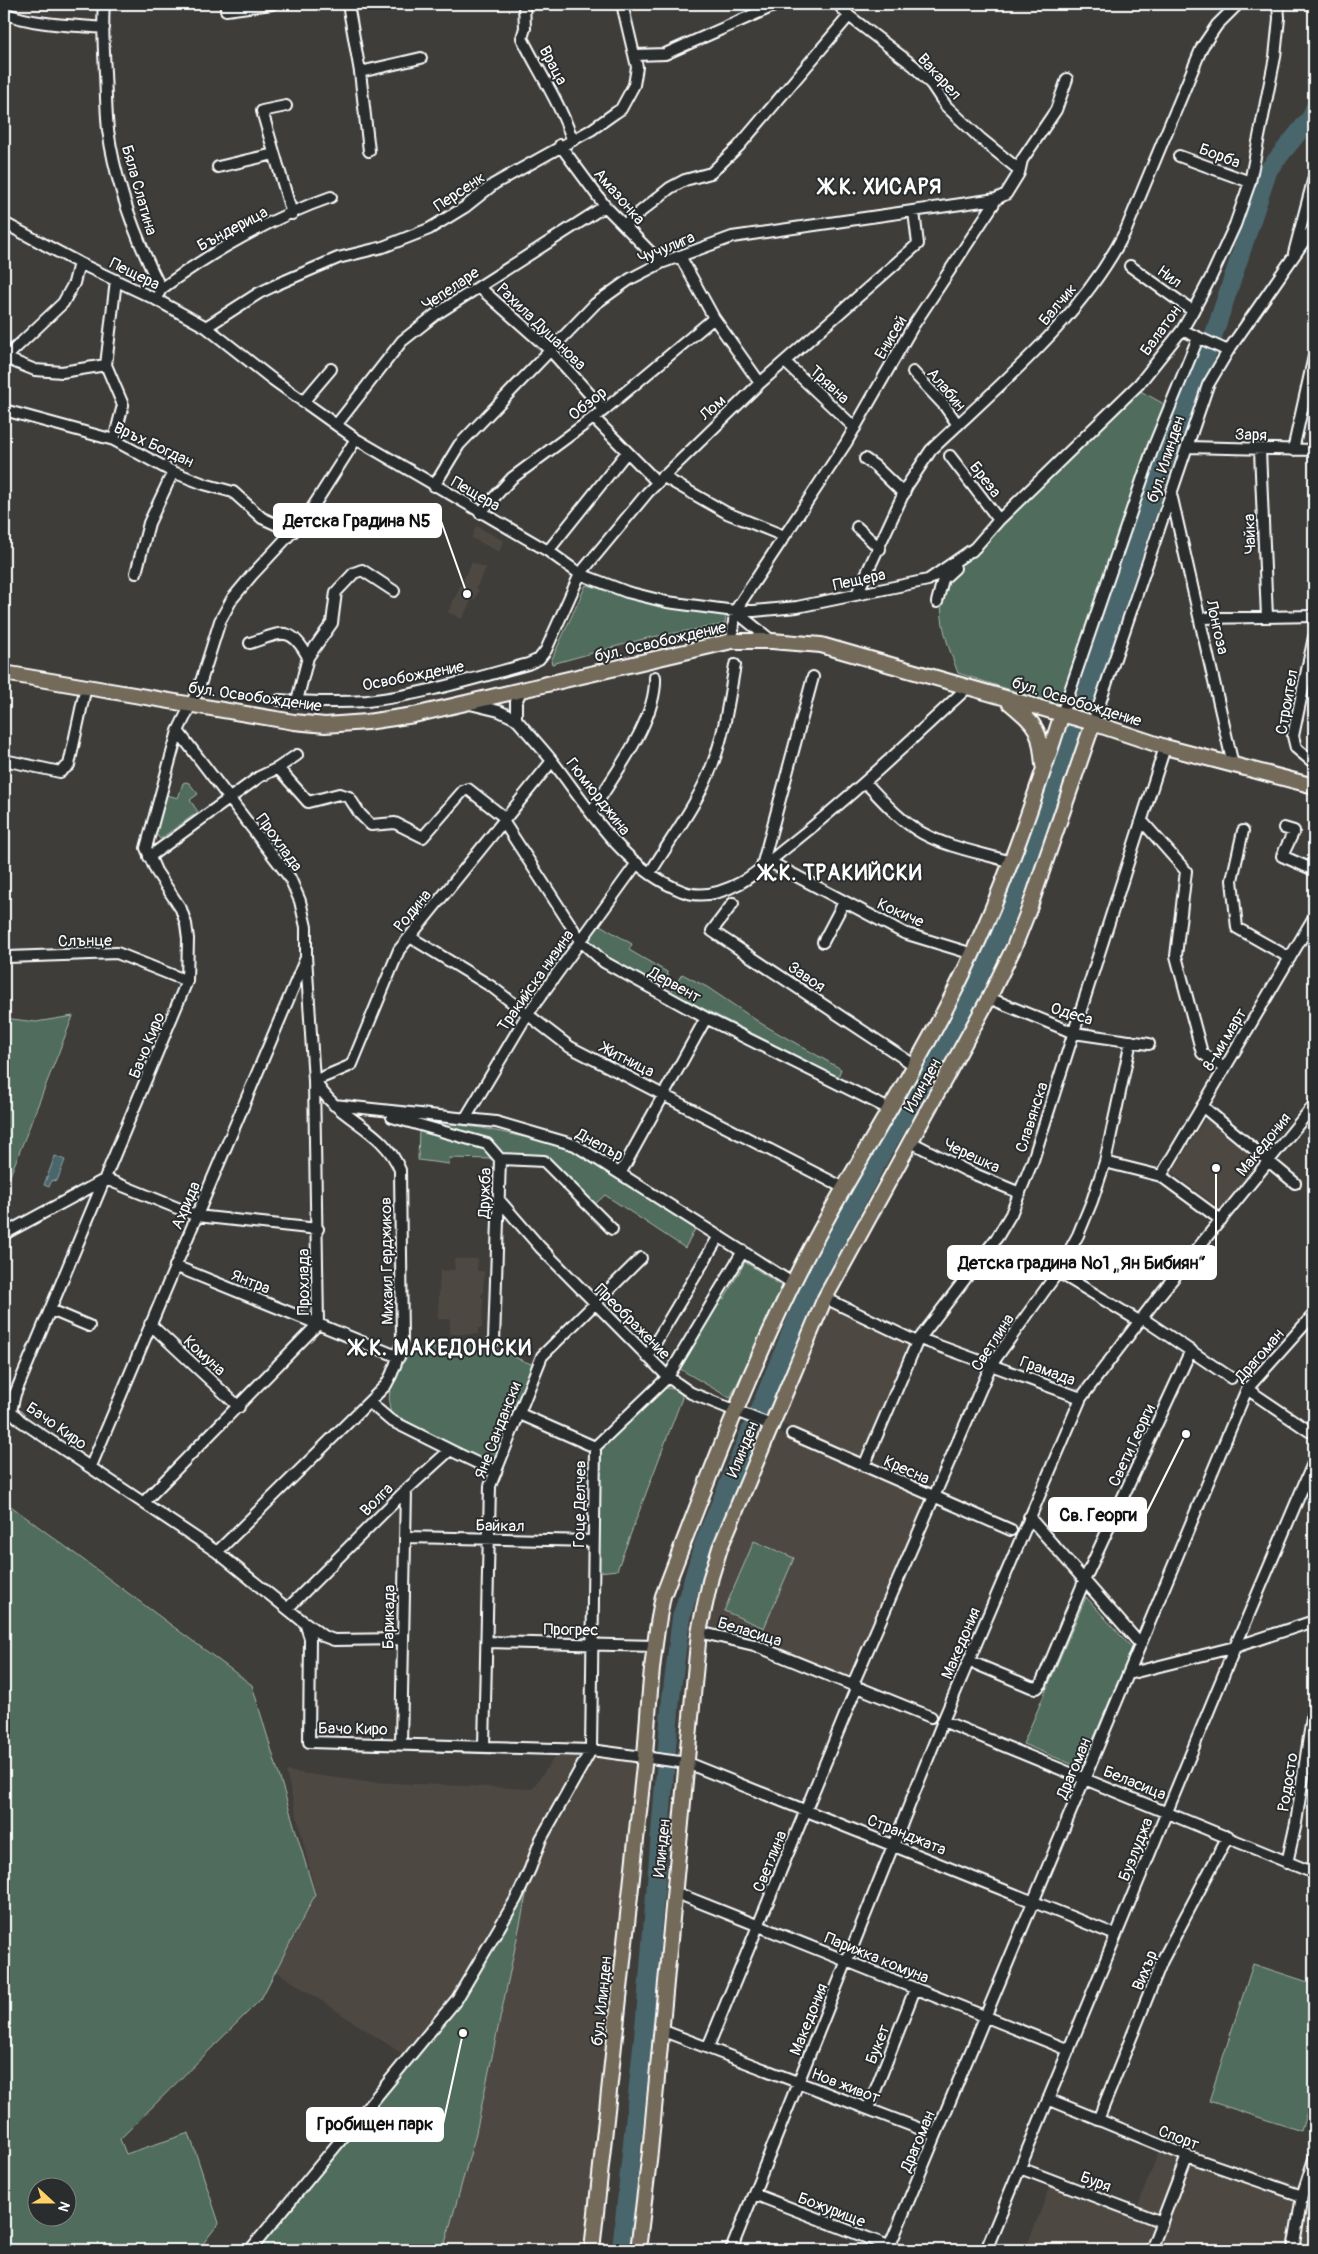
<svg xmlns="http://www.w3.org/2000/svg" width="1318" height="2254" viewBox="0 0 1318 2254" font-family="Pangolin,sans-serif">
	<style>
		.built { fill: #4e4842 }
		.green { fill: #506c5c; stroke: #a8b6ae; fill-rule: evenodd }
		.water { fill: #48666c; stroke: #91a3a7 }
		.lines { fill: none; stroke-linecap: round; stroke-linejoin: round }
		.river { stroke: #48666c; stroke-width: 18 }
		.minor-casing { stroke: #fff; stroke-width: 14 }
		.major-casing { stroke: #fff; stroke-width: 18 }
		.minor { stroke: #2a2d2e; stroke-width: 10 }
		.major { stroke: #736b5a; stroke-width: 14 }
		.labels { text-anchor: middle; stroke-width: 4; stroke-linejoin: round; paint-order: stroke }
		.street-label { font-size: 16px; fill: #fff; stroke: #2a2d2e }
		.district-label { font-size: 21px; font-weight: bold; letter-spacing: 1px; fill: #fff; stroke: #2a2d2e }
		.leader { fill: none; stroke: #fff; stroke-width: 2 }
		.callout-dot { fill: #fff; stroke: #2a2d2e; stroke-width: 2 }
		.callout { fill: #fff; stroke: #fff; stroke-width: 2 }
		.callout-label { font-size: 18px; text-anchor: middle; font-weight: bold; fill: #111 }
	</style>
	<rect width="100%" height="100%" fill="#3f3d3a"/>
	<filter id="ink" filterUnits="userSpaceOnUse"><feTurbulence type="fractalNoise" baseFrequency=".02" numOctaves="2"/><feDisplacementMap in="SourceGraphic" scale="10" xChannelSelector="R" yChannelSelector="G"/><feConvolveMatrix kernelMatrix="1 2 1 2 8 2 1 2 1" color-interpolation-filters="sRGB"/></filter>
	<g filter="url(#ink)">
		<path class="built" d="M 476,526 L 504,541 L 499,552 L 472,538 Z
			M 472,562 L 486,568 L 476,588 L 479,590 L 475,600 L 472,599 L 462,619 L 448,612 Z
			M 1206,1117 L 1261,1162 L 1222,1210 L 1172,1173 Z
			M 454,1259 L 478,1259 L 477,1271 L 484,1271 L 483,1294 L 481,1294 L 481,1297 L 483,1297 L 482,1328 L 478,1328 L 478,1334 L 450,1334 L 450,1319 L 438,1319 L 440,1271 L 455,1270 Z
			M 827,1303 L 913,1343 L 862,1460 L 777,1422 Z
			M 776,1431 L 929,1497 L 851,1678 L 761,1640 L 708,1627 L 711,1593 L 730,1541 Z
			M 567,1740 L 645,1756 L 592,2250 L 440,2250 L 454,1998 L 407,2057 L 276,1971 L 316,1895 L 286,1771 L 367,1782 L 532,1789 Z
			M 1164,2138 L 1208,2156 L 1314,2190 L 1314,2250 L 1025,2250 L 1052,2183 L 1134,2216 Z"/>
		<path class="green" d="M 1135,388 L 1164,404 L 1060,706 L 958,673 C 949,648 937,619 943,592 C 949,566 997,526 1017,506 C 1056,467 1095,427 1135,388 Z
			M 586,585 L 675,609 L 726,614 L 725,624 L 647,638 L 552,664 L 551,661 Z
			M 186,782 L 189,783 L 198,794 L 190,800 L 198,812 L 160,839 L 155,833 L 167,795 L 178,798 L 183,783 Z
			M 600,925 L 632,944 L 629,950 L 667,972 L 669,978 L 664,988 L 607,957 L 589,940 Z
			M 682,974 L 707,987 L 762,1024 L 841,1069 L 838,1077 L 671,992 Z
			M 73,1016 L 4,1191 L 4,1018 L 36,1022 Z
			M 401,1117 L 482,1128 L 565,1146 L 695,1229 L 685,1248 L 605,1195 L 595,1204 L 546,1155 L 500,1154 Z
			M 419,1128 L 484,1145 L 493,1159 L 450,1158 L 449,1164 L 418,1160 Z
			M 745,1262 L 785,1288 L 730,1398 L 680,1369 L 714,1301 L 719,1297 L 724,1299 Z
			M 491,1343 L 492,1348 L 536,1366 L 494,1470 L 392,1418 C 384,1393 395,1373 403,1351 Z
			M 666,1388 L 674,1389 L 682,1394 L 682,1398 L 617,1570 L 599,1572 L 601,1449 Z
			M 4,1501 L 252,1685 L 315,1895 L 261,1999 L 120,2139 L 126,2154 L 189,2133 L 219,2223 L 198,2250 L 4,2250 ZM 38,2186 L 68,2186 L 68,2216 L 38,2216 Z
			M 754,1541 L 794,1558 L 764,1628 L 724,1611 Z
			M 1086,1597 L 1132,1648 L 1081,1768 L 1023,1744 Z
			M 531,1872 L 475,2137 L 443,2250 L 250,2250 L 457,1999 Z
			M 1253,1964 L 1314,1984 L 1314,2089 L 1301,2131 L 1209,2101 Z"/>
		<path class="water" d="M 55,1156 L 65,1160 L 57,1181 L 52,1180 L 49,1187 L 44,1185 Z"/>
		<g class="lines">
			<path class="river" d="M 621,2250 L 645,2017 L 671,1698 L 681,1618 L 703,1545 L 807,1294 L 880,1157 L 955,1027 L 1000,933 L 1059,775 L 1161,471 L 1211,343 L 1269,169 L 1311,117 L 1314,109"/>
			<g class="minor-casing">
				<path id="minor" d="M 104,4 C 102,26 104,50 105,73 C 106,92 106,111 108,130 C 116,186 136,239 161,289
					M 348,4 L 360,72 L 369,151
					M 524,4 L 525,28 L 522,38 C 539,72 560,103 572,139
					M 838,4 L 849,16 L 914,66 L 932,85 L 946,106 L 981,139 L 1018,169
					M 226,10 L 272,4
					M 4,13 C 34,25 72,25 104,28
					M 636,55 L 665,54 L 778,4
					M 360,72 L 421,58
					M 286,106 L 262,111 L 292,214
					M 560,145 L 605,206 L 661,263
					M 1179,156 L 1250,182
					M 218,167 L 274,154
					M 4,223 L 79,263 L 155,299 L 206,327 L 272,379 L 356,439 L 548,551 L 580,574 L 627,592 L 667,602 L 735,611 L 754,611 L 797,607 L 928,580 L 976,547
					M 624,225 L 670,188 L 685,180 L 711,173 L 739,146 L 849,16
					M 1294,253 L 1314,177
					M 680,256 L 714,318 L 760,383
					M 1130,266 L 1193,311
					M 479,287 L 550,350 L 604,410
					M 159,293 L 161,289 C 211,252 273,217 331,197
					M 206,327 L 259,293 L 280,283 L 338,258 L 383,247 L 429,229 L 465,207 L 494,184 L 591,130 L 615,113 L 621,109 L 634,85 L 637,67 L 622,4
					M 1182,330 L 1228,351
					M 5,358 L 35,370 L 62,372 L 106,365
					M 4,359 L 63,303 L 74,283 L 79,263
					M 785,362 L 855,428
					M 913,372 L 944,405 L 958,425
					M 303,402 L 331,369
					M 4,410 L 114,440 L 173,472 L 204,484 L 233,492 L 262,518 L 293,532
					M 594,418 L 657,482
					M 337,424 L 402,341 L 435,315 L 605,206
					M 356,439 L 307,516 L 252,575 L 232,599 L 220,621 L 199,688 L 178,731 L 146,848 L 156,871 L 181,909 L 186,924 L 188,939 L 187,981 L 15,1394 L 11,1411 L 21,1421 L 217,1552 L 305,1623 L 310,1638 L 309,1742 L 591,1750 L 687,1763 L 1116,1935
					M 114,440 L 123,405 L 106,365 L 116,280
					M 1187,447 L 1314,450
					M 1260,450 L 1267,617
					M 1293,450 L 1314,356
					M 950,456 L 999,520
					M 865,459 L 875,466 L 904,494
					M 662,476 L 727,513 L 784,536
					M 434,486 L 459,445 L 595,304 L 630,279 L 661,263 L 732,237 L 996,199
					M 1172,498 L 1233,765
					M 480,513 L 512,478 L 604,410 L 714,318
					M 857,527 L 880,549
					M 548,551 L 627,452
					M 972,551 L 999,520 L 1139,384 L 1182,330 L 1193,311 L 1211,277 L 1235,225 L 1250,182 L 1275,57 L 1279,18 L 1278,4
					M 136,573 L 149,523 L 173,472
					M 857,594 L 907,486 L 931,450 C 1001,383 1082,318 1126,230 L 1202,47 L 1217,25 L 1238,4
					M 937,602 L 943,579 L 955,568
					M 735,611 L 772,641
					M 1201,618 L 1314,616
					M 1314,637 L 1293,736 L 1296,748 L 1314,763
					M 732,641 L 735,611 L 846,443 L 913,326 L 993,205 L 996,199 L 1006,194 L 1019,173 L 1022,160 L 1056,110 L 1067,79
					M 250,643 C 281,633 290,624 308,657
					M 521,691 L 516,702 L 516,719 C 528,733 541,747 553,762 C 590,810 623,868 682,891 C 701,899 723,892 740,883 C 758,873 775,856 791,844 C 853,795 910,741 967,688
					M 279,700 C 308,702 337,703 367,701 C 422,695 475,678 528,664 L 539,659 L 546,650 L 580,574 L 648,492 L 760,383 L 918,244 L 914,212
					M 297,701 L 308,657 L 332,623 L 336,592 L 354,573 L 362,570 L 394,591
					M 470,704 L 499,711 L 516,719
					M 1062,714 L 1153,448 L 1198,338
					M 1093,723 L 1208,385 L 1228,351 L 1314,227
					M 4,760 L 60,772 L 69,765 L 86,686
					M 278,768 L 308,802 L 339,794 L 349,797 L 360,814 L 371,825 L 395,823 L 423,837 L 463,791 L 468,789 L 505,818
					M 865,782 C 882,800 900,821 922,833 C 949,848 982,853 1011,862
					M 591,813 C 613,775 657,721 655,677
					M 503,821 L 581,941 L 604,962 L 706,1018 L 889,1109
					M 1142,821 L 1186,871 L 1176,956 L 1202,1053 L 1224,1068
					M 1284,828 L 1294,831 L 1282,856 L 1314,870
					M 1243,831 L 1232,880 L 1237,928 L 1290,958
					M 149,857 L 259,777 L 278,768 L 297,755
					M 768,861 L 904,933 L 973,954
					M 762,866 L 813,677
					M 650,873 C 672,837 699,802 713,763 C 725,732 729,698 735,665
					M 733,903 L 712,931 L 914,1065
					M 410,937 L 492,987 L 570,1047 L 844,1188
					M 823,942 L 844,902
					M 8,957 L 117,953 L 187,981
					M 989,998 L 1074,1033 L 1149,1044
					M 314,1081 L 347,1067 L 352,1064 L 399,950 L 552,761
					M 334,1105 L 496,1122 L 575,1145 L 792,1283
					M 1202,1106 L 1295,1183
					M 392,1117 L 487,1144 L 500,1159 L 494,1341
					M 465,1119 L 527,1015 L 637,863
					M 911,1142 L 967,1171 L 1020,1193
					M 500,1159 L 544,1161 L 612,1229
					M 1105,1162 L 1161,1176 L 1221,1220
					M 621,1172 L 706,1018
					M 1161,1176 L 1314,917
					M 500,1201 L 540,1247 L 668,1377 L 691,1393 L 771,1425
					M 4,1234 L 106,1179 L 197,1216 L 318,1229
					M 175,1266 L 399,1357
					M 1058,1272 L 1139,1321 L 1142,1318 L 1231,1378
					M 825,1298 L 917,1342
					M 51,1310 L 89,1326
					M 150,1324 L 239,1407
					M 920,1339 L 1081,1398
					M 647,1357 L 719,1236
					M 1247,1389 L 1309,1431
					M 369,1402 L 390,1420 L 450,1450
					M 520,1414 L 595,1447
					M 792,1434 L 1011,1530
					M 91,1466 L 305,960
					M 864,1466 L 917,1342 L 998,1236 L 1011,1214 L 1033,1160 L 1165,747
					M 144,1502 L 318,1324 L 314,1081 L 306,956 L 306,927 L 300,901 L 290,878 L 178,731
					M 1029,1517 L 1140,1644
					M 405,1537 L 593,1541
					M 217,1552 L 386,1385 C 395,1370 399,1356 402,1339 L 400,1170 C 383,1127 337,1120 315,1081
					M 288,1608 L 406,1490 L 450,1450 L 496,1472
					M 306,1623 L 323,1636 L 334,1640 L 402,1639
					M 699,1632 L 754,1645 L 931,1717
					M 487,1642 L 655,1646
					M 969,1661 L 1031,1687 L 1037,1688 L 1041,1684 L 1085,1579 L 1191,1350
					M 1128,1674 L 1235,1647 L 1314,1621
					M 853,1684 L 991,1365 L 1058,1272 L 1078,1235 L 1092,1201 L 1105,1162 L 1131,1041
					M 943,1721 L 1314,1873
					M 401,1744 L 406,1490
					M 484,1746 L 490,1486 L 542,1356 L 641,1258
					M 1287,1863 L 1296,1823 L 1314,1704
					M 674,1892 L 1069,2050
					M 661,2030 L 936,2135
					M 708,2047 L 857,1686
					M 1048,2099 L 1187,2156 L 1302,2196
					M 868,2109 L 915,1989
					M 1098,2120 L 1162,1961 L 1228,1836
					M 1020,2168 L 1162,2222
					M 754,2194 L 899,2250
					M 250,2250 L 457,1999 L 516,1899 L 530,1869 L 541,1839 L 591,1750 L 595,1447 L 668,1377 L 743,1251
					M 731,2250 L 943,1721 L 1081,1398 L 1158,1297 L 1314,1105
					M 888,2250 L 1244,1396 L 1247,1389 L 1314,1314
					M 986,2250 L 1235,1647 L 1314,1461
					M 1151,2250 L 1187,2156
					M 1293,2250 L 1302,2196 L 1314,2159"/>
			</g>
			<g class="major-casing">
				<path id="major" d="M 4,673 L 294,722 L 325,725 L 367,722 L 414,715 L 732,641 L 772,641 L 821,645 L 1093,723 L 1165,747 L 1314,786
					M 1009,702 C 1037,726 1040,728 1043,765
					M 592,2250 L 645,1756 C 649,1702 652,1649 663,1596 C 703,1491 743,1386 792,1285 C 839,1189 899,1100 948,1004 C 996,912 1030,813 1062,714
					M 638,2250 L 650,2152 L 699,1632 L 711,1577 L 720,1548 L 825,1298 L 989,998 L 1014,947 L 1029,909 L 1093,723"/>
			</g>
			<use href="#minor" class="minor"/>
			<use href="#major" class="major"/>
		</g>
	</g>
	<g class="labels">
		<g class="street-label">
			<text transform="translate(554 65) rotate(62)" y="6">Враца</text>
			<text transform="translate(940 76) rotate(48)" y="6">Вакарел</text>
			<text transform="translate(1220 155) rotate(21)" y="6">Борба</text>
			<text transform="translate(140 190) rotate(74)" y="6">Бяла Слатина</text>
			<text transform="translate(459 191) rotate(-34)" y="6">Персенк</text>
			<text transform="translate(620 196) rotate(49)" y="6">Амазонка</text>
			<text transform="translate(232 228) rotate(-28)" y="6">Бъндерица</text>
			<text transform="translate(666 247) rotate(-23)" y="6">Чучулига</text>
			<text transform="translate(135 273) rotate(26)" y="6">Пещера</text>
			<text transform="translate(1170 276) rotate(36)" y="6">Нил</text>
			<text transform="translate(450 288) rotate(-34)" y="6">Чепеларе</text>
			<text transform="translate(1057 304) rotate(-50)" y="6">Балчик</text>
			<text transform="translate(542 326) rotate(44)" y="6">Рахила Душанова</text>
			<text transform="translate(1160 330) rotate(-54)" y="6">Балатон</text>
			<text transform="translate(890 337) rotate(-60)" y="6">Енисей</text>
			<text transform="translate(830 384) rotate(43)" y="6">Трявна</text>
			<text transform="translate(947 389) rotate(50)" y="6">Алабин</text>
			<text transform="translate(587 403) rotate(-38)" y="6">Обзор</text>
			<text transform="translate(712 407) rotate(-43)" y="6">Лом</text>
			<text transform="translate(1251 434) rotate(2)" y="6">Заря</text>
			<text transform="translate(154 444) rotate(25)" y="6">Връх Богдан</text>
			<text transform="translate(1165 459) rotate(-72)" y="6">бул. Илинден</text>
			<text transform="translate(986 479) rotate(52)" y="6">Бреза</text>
			<text transform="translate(476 493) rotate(30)" y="6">Пещера</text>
			<text transform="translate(1249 534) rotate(-92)" y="6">Чайка</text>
			<text transform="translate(859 579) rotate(-12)" y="6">Пещера</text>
			<text transform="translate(1218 627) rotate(77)" y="6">Лонгоза</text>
			<text transform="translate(660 641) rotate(-13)" y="6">бул. Освобождение</text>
			<text transform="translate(413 675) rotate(-11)" y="6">Освобождение</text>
			<text transform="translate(255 696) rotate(8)" y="6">бул. Освобождение</text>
			<text transform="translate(1077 701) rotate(17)" y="6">бул. Освобождение</text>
			<text transform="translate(1286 702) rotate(-80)" y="6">Строител</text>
			<text transform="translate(599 796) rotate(52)" y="6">Гюмюрджина</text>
			<text transform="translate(280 842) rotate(54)" y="6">Прохлада</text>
			<text transform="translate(412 910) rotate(-51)" y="6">Родина</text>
			<text transform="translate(901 912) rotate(24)" y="6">Кокиче</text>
			<text transform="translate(85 940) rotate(-1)" y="6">Слънце</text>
			<text transform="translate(807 976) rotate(34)" y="6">Завоя</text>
			<text transform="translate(535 980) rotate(-55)" y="6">Тракийска низина</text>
			<text transform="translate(675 984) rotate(29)" y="6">Дервент</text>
			<text transform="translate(1072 1013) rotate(17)" y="6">Одеса</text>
			<text transform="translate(1224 1039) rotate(-59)" y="6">8-ми март</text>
			<text transform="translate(146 1045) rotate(-68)" y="6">Бачо Киро</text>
			<text transform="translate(628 1059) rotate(27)" y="6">Житница</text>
			<text transform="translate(922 1085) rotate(-61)" y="6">Илинден</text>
			<text transform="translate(1031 1117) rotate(-72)" y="6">Славянска</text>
			<text transform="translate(600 1144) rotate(28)" y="6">Днепър</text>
			<text transform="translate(1263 1144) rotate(-51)" y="6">Македония</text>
			<text transform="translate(972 1155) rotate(25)" y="6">Черешка</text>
			<text transform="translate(484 1193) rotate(-88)" y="6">Дружба</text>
			<text transform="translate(185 1205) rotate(-67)" y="6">Ахрида</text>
			<text transform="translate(386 1261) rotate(-91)" y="6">Михаил Герджиков</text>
			<text transform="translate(251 1281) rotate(22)" y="6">Янтра</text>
			<text transform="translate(303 1282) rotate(-90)" y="6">Прохлада</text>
			<text transform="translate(633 1321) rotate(45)" y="6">Преображение</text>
			<text transform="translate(992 1342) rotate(-57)" y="6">Светлина</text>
			<text transform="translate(205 1355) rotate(43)" y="6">Комуна</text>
			<text transform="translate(1259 1355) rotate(-49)" y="6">Драгоман</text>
			<text transform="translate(1048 1370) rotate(20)" y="6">Грамада</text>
			<text transform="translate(57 1425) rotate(35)" y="6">Бачо Киро</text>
			<text transform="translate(497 1430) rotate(-69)" y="6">Яне Сандански</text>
			<text transform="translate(1131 1445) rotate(-65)" y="6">Свети Георги</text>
			<text transform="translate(742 1449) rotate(-68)" y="6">Илинден</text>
			<text transform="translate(907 1469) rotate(24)" y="6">Кресна</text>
			<text transform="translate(376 1499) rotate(-45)" y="6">Волга</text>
			<text transform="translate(579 1504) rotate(-89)" y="6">Гоце Делчев</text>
			<text transform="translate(500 1525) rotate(1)" y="6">Байкал</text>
			<text transform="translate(388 1617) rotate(-89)" y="6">Барикада</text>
			<text transform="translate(571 1629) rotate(1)" y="6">Прогрес</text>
			<text transform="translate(750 1631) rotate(17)" y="6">Беласица</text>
			<text transform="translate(960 1643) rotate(-67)" y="6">Македония</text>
			<text transform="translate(353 1728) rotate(1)" y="6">Бачо Киро</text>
			<text transform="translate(1073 1768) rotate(-67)" y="6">Драгоман</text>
			<text transform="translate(1135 1782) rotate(22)" y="6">Беласица</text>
			<text transform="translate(1287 1782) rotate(-81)" y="6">Родосто</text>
			<text transform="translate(907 1834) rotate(22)" y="6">Странджата</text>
			<text transform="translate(661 1848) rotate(-84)" y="6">Илинден</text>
			<text transform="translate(1135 1849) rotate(-68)" y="6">Бузлуджа</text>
			<text transform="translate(769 1861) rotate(-68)" y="6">Светлина</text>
			<text transform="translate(877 1957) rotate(22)" y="6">Парижка комуна</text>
			<text transform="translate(1144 1970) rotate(-68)" y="6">Вихър</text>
			<text transform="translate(601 2001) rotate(-84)" y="6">бул. Илинден</text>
			<text transform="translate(808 2019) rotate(-68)" y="6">Македония</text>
			<text transform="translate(877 2044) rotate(-69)" y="6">Букет</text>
			<text transform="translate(846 2085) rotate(21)" y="6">Нов живот</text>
			<text transform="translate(1179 2137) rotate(21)" y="6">Спорт</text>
			<text transform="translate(917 2141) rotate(-67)" y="6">Драгоман</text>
			<text transform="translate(1096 2181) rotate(21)" y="6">Буря</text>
			<text transform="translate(832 2209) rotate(21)" y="6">Божурище</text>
		</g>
		<g class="district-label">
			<text x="881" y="194">Ж.К. ХИСАРЯ</text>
			<text x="841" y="880">Ж.К. ТРАКИЙСКИ</text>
			<text x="441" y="1355">Ж.К. МАКЕДОНСКИ</text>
		</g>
	</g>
	<path class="leader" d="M467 594L441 521M1216 1168L1216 1262M1186 1434L1146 1514M463 2033L443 2124"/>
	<g class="callout-dot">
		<circle cx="467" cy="594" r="5"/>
		<circle cx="1216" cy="1168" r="5"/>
		<circle cx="1186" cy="1434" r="5"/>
		<circle cx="463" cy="2033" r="5"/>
	</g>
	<g class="callout">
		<rect x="274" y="504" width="167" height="33" rx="5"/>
		<rect x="948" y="1246" width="268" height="33" rx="5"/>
		<rect x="1049" y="1498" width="97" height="33" rx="5"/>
		<rect x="307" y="2108" width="136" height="33" rx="5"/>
	</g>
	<g class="callout-label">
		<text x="357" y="527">Детска Градина N5</text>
		<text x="1082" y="1269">Детска градина №1 „Ян Бибиян“</text>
		<text x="1098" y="1521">Св. Георги</text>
		<text x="375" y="2130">Гробищен парк</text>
	</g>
	<rect width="1318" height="2254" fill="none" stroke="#2a2d2e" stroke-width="20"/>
	<rect x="10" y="10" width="1298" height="2234" fill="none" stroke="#fff" stroke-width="2" filter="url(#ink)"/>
	<g transform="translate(52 2202) rotate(111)"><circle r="24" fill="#2a2d2e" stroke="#7f8182"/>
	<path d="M0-4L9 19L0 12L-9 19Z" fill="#ffd166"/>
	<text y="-8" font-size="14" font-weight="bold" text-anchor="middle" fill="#ffffff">N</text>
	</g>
</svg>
